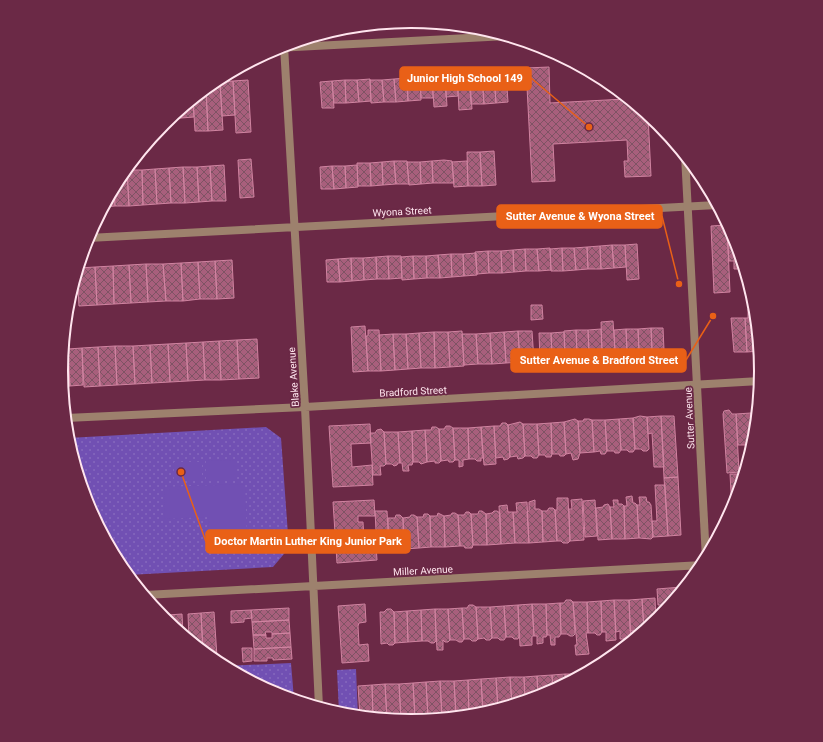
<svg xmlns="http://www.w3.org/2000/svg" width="823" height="742" viewBox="0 0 823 742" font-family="Roboto,sans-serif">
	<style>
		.park { fill: url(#park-dots) }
		.pitch { fill: #7150b3 }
		.building { fill: url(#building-cross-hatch); stroke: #d084a1 }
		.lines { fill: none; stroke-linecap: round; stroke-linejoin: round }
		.minor { stroke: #9d816d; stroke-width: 8 }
		.tertiary { stroke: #9d816d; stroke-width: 8 }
		.labels { text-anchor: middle; stroke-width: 3.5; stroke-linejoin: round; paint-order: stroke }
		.street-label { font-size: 10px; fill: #ffe5ee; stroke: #6b2946 }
		.rim { fill: none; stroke: #ffe5ee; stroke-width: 2 }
		.leader { fill: none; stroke: #e96017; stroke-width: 1.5 }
		.callout-dot { fill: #e96017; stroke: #6b2946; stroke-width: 1.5 }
		.callout { fill: #e96017; stroke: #e96017; stroke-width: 1.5 }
		.callout-label { font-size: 11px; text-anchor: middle; font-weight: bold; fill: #fff }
	</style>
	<defs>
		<pattern id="park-dots" width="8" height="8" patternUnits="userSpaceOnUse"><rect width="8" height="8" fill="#7150b3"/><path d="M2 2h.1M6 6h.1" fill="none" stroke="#8669be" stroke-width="1.8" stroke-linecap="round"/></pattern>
		<pattern id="building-cross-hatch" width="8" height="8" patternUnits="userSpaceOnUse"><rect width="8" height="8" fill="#a85f7c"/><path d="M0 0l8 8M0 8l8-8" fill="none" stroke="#7f5364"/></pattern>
	</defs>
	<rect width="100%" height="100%" fill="#6b2946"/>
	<path class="park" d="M 266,427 L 281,438 L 289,548 L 273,567 L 128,575 L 120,565 L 88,505 L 68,438 Z
		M 291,663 L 294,699 L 277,694 L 225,666 Z
		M 356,669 L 358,716 L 339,713 L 337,670 Z"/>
	<path class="pitch" d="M 236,460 L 236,481 L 206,481 L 206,461 Z
		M 174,462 L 202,462 L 202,481 L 174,481 Z
		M 245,484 L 247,540 L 209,542 L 208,517 L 165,519 L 164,487 Z"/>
	<path class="building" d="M 549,67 L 550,103 L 625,99 L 624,95 L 648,115 L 651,176 L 625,177 L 624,161 L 628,161 L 627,140 L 553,144 L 555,181 L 532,182 L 526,68 Z
		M 469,69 L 472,109 L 459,110 L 457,70 Z
		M 443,70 L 443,75 L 445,75 L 447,106 L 434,107 L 432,76 L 433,71 Z
		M 506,73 L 508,102 L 496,103 L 494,74 Z
		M 457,74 L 458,96 L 446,97 L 445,75 Z
		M 494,74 L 496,103 L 484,104 L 482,75 Z
		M 482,75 L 484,104 L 471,104 L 469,76 Z
		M 432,76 L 433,98 L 421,98 L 420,77 Z
		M 420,77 L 421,100 L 408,101 L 407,78 Z
		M 407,78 L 408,101 L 396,102 L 394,79 Z
		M 370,79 L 371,101 L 359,102 L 357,80 Z
		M 394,79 L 396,102 L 384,102 L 382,80 Z
		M 248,80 L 251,132 L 236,133 L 233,81 Z
		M 345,80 L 357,80 L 359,102 L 346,103 Z
		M 345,80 L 346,103 L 334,103 L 332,81 Z
		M 370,80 L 382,80 L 384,102 L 371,103 Z
		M 233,81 L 235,115 L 222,116 L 220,82 Z
		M 332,81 L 334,108 L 322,108 L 320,82 Z
		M 214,82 L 220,82 L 223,130 L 208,131 L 206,89 Z
		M 206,89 L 208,131 L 195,131 L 193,99 Z
		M 193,99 L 194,117 L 181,118 L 180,110 Z
		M 180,110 L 181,118 L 170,119 Z
		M 494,151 L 496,185 L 482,186 L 480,152 Z
		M 467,152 L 480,152 L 482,186 L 468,186 Z
		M 251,159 L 254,197 L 240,198 L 238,160 Z
		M 444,160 L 452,161 L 454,183 L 433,183 L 432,161 Z
		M 394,161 L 407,161 L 409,184 L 396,184 Z
		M 394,161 L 396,184 L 383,185 L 382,162 Z
		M 432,161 L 433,183 L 421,184 L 420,162 Z
		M 467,161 L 468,186 L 454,187 L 452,162 Z
		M 382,162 L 383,185 L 371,186 L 370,163 Z
		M 407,162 L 420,162 L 421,184 L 409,185 Z
		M 357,163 L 370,163 L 371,186 L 358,186 Z
		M 224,165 L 226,201 L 212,201 L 210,166 Z
		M 357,165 L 358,187 L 346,188 L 345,166 Z
		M 210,166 L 212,201 L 199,202 L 197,167 Z
		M 332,166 L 345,166 L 346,188 L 334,189 Z
		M 332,166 L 334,189 L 321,189 L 320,167 Z
		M 183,167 L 197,167 L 199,202 L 185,203 Z
		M 183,167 L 185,203 L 171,203 L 169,168 Z
		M 169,168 L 171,203 L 157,204 L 155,169 Z
		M 155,169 L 157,204 L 143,205 L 142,170 Z
		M 127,170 L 142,170 L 143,205 L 129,206 Z
		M 127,170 L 129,206 L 115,206 L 114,189 L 121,176 Z
		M 114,189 L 115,206 L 104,207 Z
		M 727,225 L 730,292 L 714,293 L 711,226 Z
		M 727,233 L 733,233 L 735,237 L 741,256 L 741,260 L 738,261 L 739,269 L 734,269 L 734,261 L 729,261 Z
		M 637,244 L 639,279 L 627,280 L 625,245 Z
		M 612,245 L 625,245 L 626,267 L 614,268 Z
		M 612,245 L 614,268 L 601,269 L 600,246 Z
		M 600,246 L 601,269 L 588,269 L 587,247 Z
		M 587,247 L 588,269 L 576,270 L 574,248 Z
		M 550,248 L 551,270 L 539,271 L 537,249 Z
		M 562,248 L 574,248 L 576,270 L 563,271 Z
		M 562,248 L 563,271 L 551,271 L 550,249 Z
		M 525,249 L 537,249 L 539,271 L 526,271 Z
		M 525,249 L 526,271 L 514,272 L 513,250 Z
		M 513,250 L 514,272 L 502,273 L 501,251 Z
		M 488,251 L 501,251 L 502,273 L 489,273 Z
		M 488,251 L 489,273 L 477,274 L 475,252 Z
		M 476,253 L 477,275 L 464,276 L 463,254 Z
		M 451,254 L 463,254 L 464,276 L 452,277 Z
		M 451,254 L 452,277 L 440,278 L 438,255 Z
		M 438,255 L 440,278 L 427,278 L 426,256 Z
		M 388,256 L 401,256 L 402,278 L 389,279 Z
		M 388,256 L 389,279 L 377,279 L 376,257 Z
		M 413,256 L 426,256 L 427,278 L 414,279 Z
		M 413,256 L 414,279 L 402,280 L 401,257 Z
		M 376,257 L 377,279 L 364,280 L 363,258 Z
		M 351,258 L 363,258 L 364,280 L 352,281 Z
		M 351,258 L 352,281 L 340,282 L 338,259 Z
		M 338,259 L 340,282 L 327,282 L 326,260 Z
		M 232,260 L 234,298 L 217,299 L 215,261 Z
		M 215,261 L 217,299 L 200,299 L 198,262 Z
		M 198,262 L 200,299 L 183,301 L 181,263 Z
		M 181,263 L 183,301 L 166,301 L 163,264 Z
		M 146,264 L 163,264 L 166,301 L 148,302 Z
		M 146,264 L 148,302 L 131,303 L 129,265 Z
		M 129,265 L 131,303 L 114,304 L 113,266 Z
		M 113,266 L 114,304 L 97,305 L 95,267 Z
		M 95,267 L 97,305 L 79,306 L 77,273 L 79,268 Z
		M 77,273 L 78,294 L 71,295 Z
		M 531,305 L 542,305 L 543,319 L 531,320 Z
		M 754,308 L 755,317 L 756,317 L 760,351 L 747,352 L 745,318 L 748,318 L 748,309 Z
		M 731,318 L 745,318 L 747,352 L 734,352 Z
		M 613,321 L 615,351 L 602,351 L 601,322 Z
		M 365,326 L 368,371 L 353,372 L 351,327 Z
		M 651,328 L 663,328 L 664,350 L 652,350 Z
		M 651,328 L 652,350 L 639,351 L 638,329 Z
		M 601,329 L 602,351 L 589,352 L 588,330 Z
		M 626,329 L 638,329 L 639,351 L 627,351 Z
		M 626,329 L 627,351 L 615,352 L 614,330 Z
		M 368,330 L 379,330 L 381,371 L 368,371 L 366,336 L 368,336 Z
		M 576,330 L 588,330 L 589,352 L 577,353 Z
		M 576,330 L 577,353 L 565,353 L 564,331 Z
		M 462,331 L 464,366 L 450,367 L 448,332 Z
		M 518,331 L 532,331 L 534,361 L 520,362 Z
		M 518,331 L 520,362 L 506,363 L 504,332 Z
		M 434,332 L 448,332 L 450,367 L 435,368 Z
		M 434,332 L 435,368 L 421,368 L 419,333 Z
		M 504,332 L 506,363 L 492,364 L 490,333 Z
		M 564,332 L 565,355 L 552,356 L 551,333 Z
		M 419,333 L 421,368 L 408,369 L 406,334 Z
		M 490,333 L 492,364 L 478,364 L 476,334 Z
		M 539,333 L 551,333 L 552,356 L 547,356 L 548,359 L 540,359 Z
		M 393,334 L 406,334 L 408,369 L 395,370 Z
		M 393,334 L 395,370 L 381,371 L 379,335 Z
		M 462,334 L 476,334 L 478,364 L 464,365 Z
		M 257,339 L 259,378 L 239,379 L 237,340 Z
		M 237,340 L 239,379 L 221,380 L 219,341 Z
		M 219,341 L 221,380 L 205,380 L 203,342 Z
		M 203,342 L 205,380 L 188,381 L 186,343 Z
		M 186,343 L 188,381 L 170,382 L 168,344 Z
		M 168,344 L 170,382 L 152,383 L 150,345 Z
		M 150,345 L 152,383 L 135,384 L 133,346 Z
		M 115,346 L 133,346 L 135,384 L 117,385 Z
		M 115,346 L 117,385 L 100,386 L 98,347 Z
		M 98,347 L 100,386 L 84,387 L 82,348 Z
		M 82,348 L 83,385 L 70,386 L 68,349 Z
		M 63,360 L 68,360 L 70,386 L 63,387 L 62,371 Z
		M 729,410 L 732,414 L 736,414 L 739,472 L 727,473 L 723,414 L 724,411 Z
		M 757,412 L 755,440 L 753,447 L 751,413 Z
		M 751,413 L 752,445 L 738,445 L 736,414 Z
		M 640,416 L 647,417 L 649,449 L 647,451 L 643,451 L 641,449 L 635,449 L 633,418 Z
		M 661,416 L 664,467 L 654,467 L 652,433 L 648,434 L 647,417 Z
		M 661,416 L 674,416 L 678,477 L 664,478 Z
		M 633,418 L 635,449 L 633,452 L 629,452 L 627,450 L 621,450 L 619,419 Z
		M 575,419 L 578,421 L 580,453 L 578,459 L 573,460 L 571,453 L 566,454 L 564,422 Z
		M 584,419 L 589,419 L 592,420 L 594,452 L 580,453 L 578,421 L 583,421 Z
		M 619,419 L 621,450 L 619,453 L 615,453 L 614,451 L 607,451 L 605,420 Z
		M 592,420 L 605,420 L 607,451 L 605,454 L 601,454 L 600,451 L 594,452 Z
		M 520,422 L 523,424 L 525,456 L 523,458 L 518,459 L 517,456 L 510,457 L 508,425 Z
		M 564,422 L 566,454 L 564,456 L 560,456 L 559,454 L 552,454 L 551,423 Z
		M 502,423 L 506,423 L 508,425 L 510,457 L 508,459 L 504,460 L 503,457 L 496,458 L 494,426 L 500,426 Z
		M 551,423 L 552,454 L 551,457 L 546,457 L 545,455 L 539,455 L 537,424 Z
		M 370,424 L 371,443 L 351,444 L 352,467 L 372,465 L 373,485 L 333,487 L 329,426 Z
		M 523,424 L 537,424 L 539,455 L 537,458 L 533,458 L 531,456 L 525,456 Z
		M 446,426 L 450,426 L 453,428 L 455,460 L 453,462 L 449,462 L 448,460 L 441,461 L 439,429 L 444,429 Z
		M 494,426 L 496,464 L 484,465 L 481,427 Z
		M 432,427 L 436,427 L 439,429 L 441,461 L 439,463 L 435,463 L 435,461 L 427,462 L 425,430 L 431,430 Z
		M 481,427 L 483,458 L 481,458 L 481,461 L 477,461 L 475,459 L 469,459 L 468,428 Z
		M 453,428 L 468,428 L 469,459 L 463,460 L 463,466 L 459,467 L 459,460 L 455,460 Z
		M 381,429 L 384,432 L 386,464 L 384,466 L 380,466 L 381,475 L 373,475 L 370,433 L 375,433 L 377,430 Z
		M 425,430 L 427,462 L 421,464 L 419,462 L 413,462 L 412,431 Z
		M 412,431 L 413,462 L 412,465 L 408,465 L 409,471 L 403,471 L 402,463 L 400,463 L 398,432 Z
		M 384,432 L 398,432 L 400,463 L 398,463 L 397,465 L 394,466 L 392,464 L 386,464 Z
		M 730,474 L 744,474 L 735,505 L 732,510 Z
		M 678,477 L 681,535 L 668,536 L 664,478 Z
		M 655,485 L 665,485 L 668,536 L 653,537 L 652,521 L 657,521 Z
		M 632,496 L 633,503 L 635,503 L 637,505 L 639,538 L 625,539 L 624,506 L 627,506 L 626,497 Z
		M 639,497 L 646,497 L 647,502 L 649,502 L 651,505 L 653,537 L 651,539 L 639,538 L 637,505 L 640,505 Z
		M 557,498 L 568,498 L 570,541 L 568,543 L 563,543 L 561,541 L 557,541 L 555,510 L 557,510 Z
		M 582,499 L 584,540 L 570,541 L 569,509 L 572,509 L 571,500 Z
		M 374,500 L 375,516 L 358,516 L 358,522 L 363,522 L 364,540 L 359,540 L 360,546 L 376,545 L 377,560 L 337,563 L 333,502 Z
		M 535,500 L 535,509 L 539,509 L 542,511 L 543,542 L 529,543 L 527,512 L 529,511 L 529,502 Z
		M 595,500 L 597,536 L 585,537 L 583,501 Z
		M 613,500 L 618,500 L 618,504 L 622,504 L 624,506 L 625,539 L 612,539 L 610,507 L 614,507 Z
		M 527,502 L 529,543 L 515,543 L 513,512 L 517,512 L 516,503 Z
		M 608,504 L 610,507 L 612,539 L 598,540 L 596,508 L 603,507 L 604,505 Z
		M 507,505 L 508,512 L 513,512 L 515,543 L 501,544 L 499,506 Z
		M 549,508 L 553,508 L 555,510 L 557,541 L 543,542 L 542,511 L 547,511 Z
		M 375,511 L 387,511 L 389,550 L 377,550 Z
		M 479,511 L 482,511 L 486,514 L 487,545 L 473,545 L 471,514 L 478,514 Z
		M 494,511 L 497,511 L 500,513 L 501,544 L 487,545 L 486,514 L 492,513 Z
		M 466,512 L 469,512 L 471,514 L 473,545 L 472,548 L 465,548 L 464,546 L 460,546 L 458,515 L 464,515 Z
		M 438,513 L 444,516 L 445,547 L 431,547 L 430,516 L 437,516 Z
		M 452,513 L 455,513 L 458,515 L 460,546 L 445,547 L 444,516 L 451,515 Z
		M 424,514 L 428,514 L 430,516 L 431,547 L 419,548 L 417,517 L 423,517 Z
		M 396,515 L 400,515 L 403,518 L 404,549 L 389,550 L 388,518 L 395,518 Z
		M 411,515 L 414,515 L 417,517 L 419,548 L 404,549 L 403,518 L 410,517 Z
		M 682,587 L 683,590 L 665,611 L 665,605 L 658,605 L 657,589 Z
		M 655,598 L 656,621 L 644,630 L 642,599 Z
		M 642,599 L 644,630 L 642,633 L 638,633 L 636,631 L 630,631 L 629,600 Z
		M 566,600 L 571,600 L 573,602 L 575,634 L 573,636 L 570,636 L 567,634 L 561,634 L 560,603 L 564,603 Z
		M 614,600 L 629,600 L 631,639 L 620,639 L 620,631 L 616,632 Z
		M 614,600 L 616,640 L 606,641 L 606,632 L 602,632 L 601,601 Z
		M 601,601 L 602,632 L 600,635 L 597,635 L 595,633 L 588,633 L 587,602 Z
		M 573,602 L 587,602 L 588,633 L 586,633 L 589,654 L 576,655 L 575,645 L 577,645 Z
		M 560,603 L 561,634 L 559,637 L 555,637 L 555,645 L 551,645 L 550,635 L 547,635 L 546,604 Z
		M 365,604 L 366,622 L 359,623 L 358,626 L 359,645 L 368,644 L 369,661 L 342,663 L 338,606 Z
		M 532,604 L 546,604 L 547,635 L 546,637 L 543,637 L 543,643 L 537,644 L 537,636 L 534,636 Z
		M 532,604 L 534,636 L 532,636 L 532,645 L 520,646 L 518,605 Z
		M 469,605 L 473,605 L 476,607 L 478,639 L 476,641 L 472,641 L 470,639 L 464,639 L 462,608 L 467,608 Z
		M 518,605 L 519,636 L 518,639 L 514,639 L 512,637 L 506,637 L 504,606 Z
		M 504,606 L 506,637 L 504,640 L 500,640 L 498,638 L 492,638 L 490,607 Z
		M 476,607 L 490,607 L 492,638 L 490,640 L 486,640 L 484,638 L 478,639 Z
		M 289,608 L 289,620 L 252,622 L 251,610 Z
		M 462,608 L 464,639 L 462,642 L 459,642 L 456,640 L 450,640 L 448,609 Z
		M 387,609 L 391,609 L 394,612 L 395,643 L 393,645 L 389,645 L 387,643 L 381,644 L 380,612 L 384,612 Z
		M 435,609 L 448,609 L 450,640 L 448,642 L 445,642 L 443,640 L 443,650 L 437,650 Z
		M 435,609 L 436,641 L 434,643 L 431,643 L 428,641 L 422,641 L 421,610 Z
		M 251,610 L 252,618 L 244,619 L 244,622 L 231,623 L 231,611 Z
		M 421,610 L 422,641 L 408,642 L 407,611 Z
		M 407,611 L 408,642 L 395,643 L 394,612 Z
		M 214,612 L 217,657 L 211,657 L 203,651 L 201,613 Z
		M 201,613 L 203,651 L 189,639 L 188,614 Z
		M 182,614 L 183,634 L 168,622 L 168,615 Z
		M 161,615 L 168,615 L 168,622 Z
		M 289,620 L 290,633 L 272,634 L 272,632 L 265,632 L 266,635 L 253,635 L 252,622 Z
		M 290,633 L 291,647 L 254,649 L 253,635 L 266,635 L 266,638 L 272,638 L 272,634 Z
		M 291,647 L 292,659 L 273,660 L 273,658 L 267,658 L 267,661 L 254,661 L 254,649 Z
		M 242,648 L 252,648 L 252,661 L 243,662 Z
		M 565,674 L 578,674 L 578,677 L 566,684 Z
		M 565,674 L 566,684 L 553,690 L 552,675 Z
		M 552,675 L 553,690 L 538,697 L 537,676 Z
		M 537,676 L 538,697 L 525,700 L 524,677 Z
		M 510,677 L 524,677 L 525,700 L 512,705 Z
		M 510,677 L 512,705 L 498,709 L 496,678 Z
		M 496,678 L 498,709 L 483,713 L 481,679 Z
		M 481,679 L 483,713 L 469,715 L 468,680 Z
		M 468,680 L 469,715 L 456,716 L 454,681 Z
		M 440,681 L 454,681 L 456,716 L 442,717 Z
		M 440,681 L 442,717 L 428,717 L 426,682 Z
		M 426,682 L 428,717 L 415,718 L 413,683 Z
		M 413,683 L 415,718 L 401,719 L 399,684 Z
		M 385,684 L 399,684 L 401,719 L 387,719 Z
		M 385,684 L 387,719 L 373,717 L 372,685 Z
		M 372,685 L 373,717 L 360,716 L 358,686 Z"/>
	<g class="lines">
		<path class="minor" d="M 284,46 L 305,407 L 319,707
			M 276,48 L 507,36
			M 88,238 L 717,205
			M 66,418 L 305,407 L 760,381
			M 145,595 L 703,565"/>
		<path class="tertiary" d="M 685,155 L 706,559"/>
	</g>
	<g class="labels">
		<g class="street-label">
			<text transform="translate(402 211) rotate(-3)" y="4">Wyona Street</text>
			<text transform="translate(293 377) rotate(-94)" y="4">Blake Avenue</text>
			<text transform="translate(413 391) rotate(-3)" y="4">Bradford Street</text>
			<text transform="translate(689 418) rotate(-93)" y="4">Sutter Avenue</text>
			<text transform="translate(423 570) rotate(-3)" y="4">Miller Avenue</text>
		</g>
	</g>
	<path d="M0 0H823V742H0ZM68 371a343 343 0 1 1 686 0a343 343 0 1 1-686 0Z" fill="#6b2946" fill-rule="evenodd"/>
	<path class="rim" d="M68 371a343 343 0 1 1 686 0a343 343 0 1 1-686 0Z"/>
	<path class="leader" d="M589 127L531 78M679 284L662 216M713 316L686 360M181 472L206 542"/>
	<g class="callout-dot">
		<circle cx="589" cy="127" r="4"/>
		<circle cx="679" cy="284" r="4"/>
		<circle cx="713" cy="316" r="4"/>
		<circle cx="181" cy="472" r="4"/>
	</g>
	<g class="callout">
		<rect x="400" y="67" width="131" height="23" rx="4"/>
		<rect x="497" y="205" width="165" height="23" rx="4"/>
		<rect x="511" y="349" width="175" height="23" rx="4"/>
		<rect x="206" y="530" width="204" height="23" rx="4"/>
	</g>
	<g class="callout-label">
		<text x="465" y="82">Junior High School 149</text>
		<text x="580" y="220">Sutter Avenue &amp; Wyona Street</text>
		<text x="599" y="364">Sutter Avenue &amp; Bradford Street</text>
		<text x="308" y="545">Doctor Martin Luther King Junior Park</text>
	</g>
</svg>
